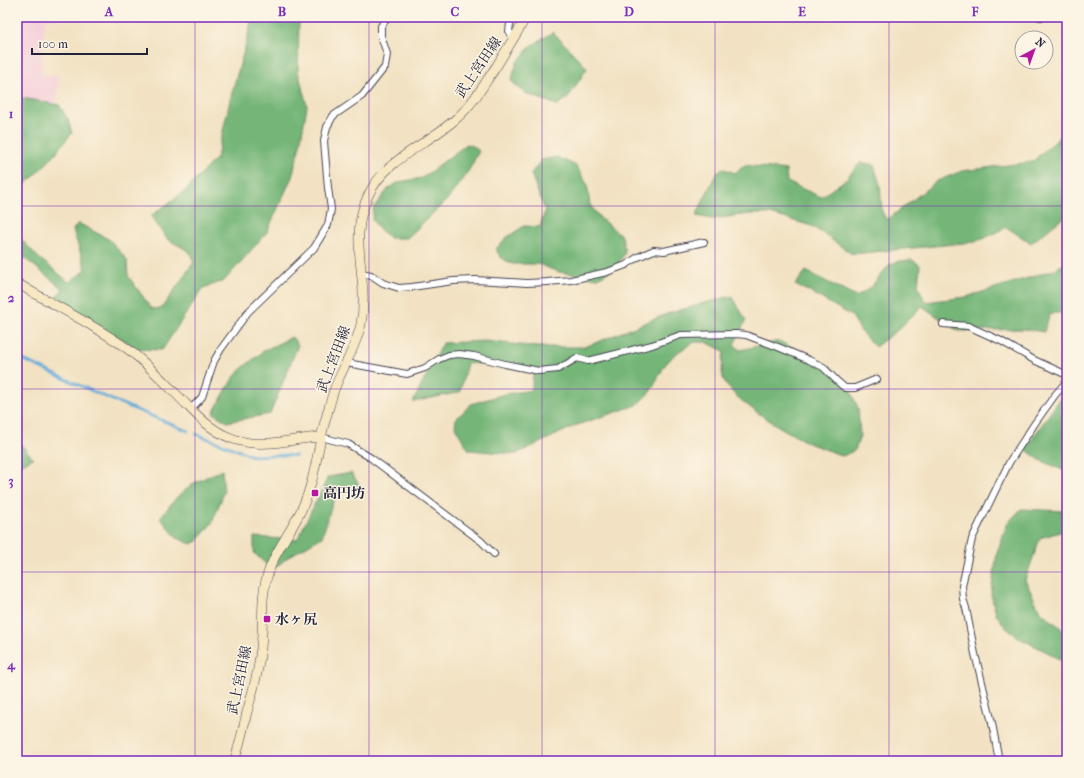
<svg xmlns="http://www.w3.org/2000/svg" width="1084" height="778" viewBox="0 0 1084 778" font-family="'IM FELL French Canon','Noto Serif JP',serif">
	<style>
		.built { fill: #f5cfd9 }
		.forest { fill: #74b678; stroke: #4b6c5a }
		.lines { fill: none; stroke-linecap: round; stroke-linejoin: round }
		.stream { stroke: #60abd9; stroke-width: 2.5 }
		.street-casing { stroke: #413f4f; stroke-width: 8 }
		.secondary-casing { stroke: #413f4f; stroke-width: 10 }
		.street { stroke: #fff; stroke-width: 6 }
		.secondary { stroke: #f7e8c3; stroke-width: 9 }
		.grid { fill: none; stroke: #7b2cbf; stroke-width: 1; stroke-opacity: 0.55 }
		.poi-dot { fill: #b5179e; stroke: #fcf5e5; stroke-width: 1.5 }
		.labels { text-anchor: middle; stroke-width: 3; stroke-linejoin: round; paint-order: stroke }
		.street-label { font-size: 14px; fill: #22223b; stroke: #fcf5e5 }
		.poi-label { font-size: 14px; font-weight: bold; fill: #22223b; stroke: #fcf5e5; text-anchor: start }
		.neatline { fill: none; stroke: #7b2cbf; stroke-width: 1.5 }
		.grid-label { font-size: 13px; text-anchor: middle; font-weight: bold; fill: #7b2cbf }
	</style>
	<rect width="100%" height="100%" fill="#fcf5e5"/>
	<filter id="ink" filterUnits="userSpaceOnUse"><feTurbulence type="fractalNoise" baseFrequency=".025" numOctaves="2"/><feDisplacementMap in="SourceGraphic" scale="8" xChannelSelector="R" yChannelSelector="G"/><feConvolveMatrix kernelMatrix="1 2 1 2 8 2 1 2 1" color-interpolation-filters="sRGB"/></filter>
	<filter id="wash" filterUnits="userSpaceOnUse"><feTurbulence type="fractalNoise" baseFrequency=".012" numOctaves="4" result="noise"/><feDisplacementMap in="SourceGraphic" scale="16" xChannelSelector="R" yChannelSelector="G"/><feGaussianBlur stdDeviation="0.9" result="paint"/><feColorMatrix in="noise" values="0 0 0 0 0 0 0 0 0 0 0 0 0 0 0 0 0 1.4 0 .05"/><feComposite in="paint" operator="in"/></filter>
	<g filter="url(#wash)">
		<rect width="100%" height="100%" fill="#f2e2c3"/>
		<path class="built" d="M 17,17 L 79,17 L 45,20 L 42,74 L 59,76 L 56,108 L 17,101 Z"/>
		<path class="forest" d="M 252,17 L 297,17 L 299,19 L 298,71 L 307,106 L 300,145 L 292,177 L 267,232 L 224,281 L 203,288 L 162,350 L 139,349 L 54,300 L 63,289 L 17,252 L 17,235 L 39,258 L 69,282 L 86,270 L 73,230 L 78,223 L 110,240 L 127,260 L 128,276 L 152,309 L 162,308 L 194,262 L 189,251 L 167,239 L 151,216 L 185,191 L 217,157 L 232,92 L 246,44 Z
			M 553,32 L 587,68 L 568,98 L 557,105 L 525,93 L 511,81 L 517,62 L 531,46 Z
			M 17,97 L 59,105 L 68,119 L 72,133 L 50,160 L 27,183 L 17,187 Z
			M 1067,133 L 1067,215 L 1031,243 L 1006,227 L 987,237 L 975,242 L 852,254 L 812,226 L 770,214 L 749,214 L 713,219 L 696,216 L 715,176 L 722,168 L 735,173 L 745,165 L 786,170 L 787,182 L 821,197 L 845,180 L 861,162 L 874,165 L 880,185 L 882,212 L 887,220 L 937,181 L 962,171 L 1032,162 L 1060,137 Z
			M 467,144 L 473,146 L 479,151 L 469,170 L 448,199 L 407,238 L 390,238 L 378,228 L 372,219 L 374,207 L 389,188 L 399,182 L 422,178 Z
			M 557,157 L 576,166 L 587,184 L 590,205 L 601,219 L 622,236 L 625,253 L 615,268 L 598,278 L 559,272 L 538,264 L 513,264 L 501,258 L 496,249 L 506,238 L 524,226 L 540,227 L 545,211 L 531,174 L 541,160 Z
			M 912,260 L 920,265 L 918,286 L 925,302 L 966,297 L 1054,270 L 1067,262 L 1067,313 L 1050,313 L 1044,332 L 1024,329 L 958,331 L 922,306 L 900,328 L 875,347 L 862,333 L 852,316 L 812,293 L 795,285 L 806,271 L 856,297 L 870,288 L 889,265 L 899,261 Z
			M 732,296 L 746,320 L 734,344 L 740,350 L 779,341 L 830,366 L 850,389 L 858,408 L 860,436 L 855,450 L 843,456 C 832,452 822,448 811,444 C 790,434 730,400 723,378 C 721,371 723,359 724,351 L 706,342 L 694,342 L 675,354 L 665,365 L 650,392 L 637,405 L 577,425 L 516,454 L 469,450 L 455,427 L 456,419 L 471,404 L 505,394 L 532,390 L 533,367 L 467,363 L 460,392 L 413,402 L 443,343 L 485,341 L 537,347 L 585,347 L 667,314 L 708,302 Z
			M 292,337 L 298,345 L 270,414 L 227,422 L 213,413 L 232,380 L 240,370 L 265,350 Z
			M 1067,389 L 1067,472 L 1040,460 L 1025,449 Z
			M 17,440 L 33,458 L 17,467 Z
			M 222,470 L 224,492 L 212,523 L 197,541 L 191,544 L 177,538 L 160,518 L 177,497 L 194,483 Z
			M 351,473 L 363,490 L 336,492 L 322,537 L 288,557 L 276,567 L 267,565 L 254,553 L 254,537 L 297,540 L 328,477 Z
			M 1067,492 L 1067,532 L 1063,531 L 1040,538 L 1025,580 L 1040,611 L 1067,633 L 1067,664 L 1047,652 L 1021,639 L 1006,628 L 996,614 L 991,594 L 997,553 L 1007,524 L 1021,509 L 1064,511 Z"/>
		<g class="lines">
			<path class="stream" d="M 17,357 L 110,399 L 188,431
				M 196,434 L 253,456 L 285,455 L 296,456"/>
		</g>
	</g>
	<g filter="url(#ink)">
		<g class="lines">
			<g class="street-casing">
				<path id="street" d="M 511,17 L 509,31 L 514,39
					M 1040,17 L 1044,17
					M 361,273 L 371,275 L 383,283 L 399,288 L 412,287 L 453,281 L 475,280 L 527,283 L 547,282 L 571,280 L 607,272 L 626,265 L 638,257 L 654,250 L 664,251 L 704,242
					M 943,324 L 968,326 L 1001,341 L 1034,360 L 1067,375
					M 347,363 L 407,374 L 425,368 L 439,359 L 449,355 L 459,354 L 474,356 L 505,364 L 539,371 L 558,369 L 577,358 L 588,361 L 652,345 L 681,335 L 736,334 L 746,335 L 778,347 L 809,360 L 823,367 L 838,382 L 845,388 L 855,388 L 877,379
					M 191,409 L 202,397 L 214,361 L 221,349 L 248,312 L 314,248 L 328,225 L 331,209 L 328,188 L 324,141 L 327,127 L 333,116 L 362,96 L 385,67 L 387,54 L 381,36 L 381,26 L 388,17
					M 321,437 L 348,444 L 371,458 L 481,541 L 494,554
					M 999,761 L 992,723 L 975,654 L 966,608 L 963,599 L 962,586 L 972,539 L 997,487 L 1010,461 L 1035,423 L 1055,395 L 1067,381"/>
			</g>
			<g class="secondary-casing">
				<path id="secondary" d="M 17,283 C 54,306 94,324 129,350 C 150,366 168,386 186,404 C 202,421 217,435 240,441 C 267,448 294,438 321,437
					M 234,761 C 240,745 243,729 247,712 C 252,694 258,675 260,655 C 265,627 259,600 268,573 C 276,548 293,530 303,506 C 313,484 316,461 321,438 C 324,423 329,408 333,393 C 341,370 356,348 361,324 C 370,279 347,240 368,196 C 385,158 429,144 458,117 C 474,103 484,84 496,67 C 506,50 517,34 526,17"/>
			</g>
			<use href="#street" class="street"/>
			<use href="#secondary" class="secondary"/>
		</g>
	</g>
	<path class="grid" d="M 195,17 L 195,761M 369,17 L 369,761M 542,17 L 542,761M 715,17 L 715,761M 889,17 L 889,761M 17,206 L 1067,206M 17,389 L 1067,389M 17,572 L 1067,572"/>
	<g class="poi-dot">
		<rect x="311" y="489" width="8" height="8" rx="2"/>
		<rect x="263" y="615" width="8" height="8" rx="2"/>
	</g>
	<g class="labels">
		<g class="street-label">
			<text transform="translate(478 67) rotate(-56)" y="5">武上宮田線</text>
			<text transform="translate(333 359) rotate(-69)" y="5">武上宮田線</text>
			<text transform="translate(239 680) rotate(-78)" y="5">武上宮田線</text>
		</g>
		<g class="poi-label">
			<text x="323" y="498">高円坊</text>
			<text x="275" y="624">水ヶ尻</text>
		</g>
	</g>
	<rect width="1084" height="778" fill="none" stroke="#fcf5e5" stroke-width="44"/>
	<g transform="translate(1034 50) rotate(41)"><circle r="19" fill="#fcf5e5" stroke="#a5a1a1"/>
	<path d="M0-3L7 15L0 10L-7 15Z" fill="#b5179e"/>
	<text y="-6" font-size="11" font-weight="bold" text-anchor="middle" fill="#22223b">N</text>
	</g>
	<path d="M32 48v6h115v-6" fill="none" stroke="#22223b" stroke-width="2"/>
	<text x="38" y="48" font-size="12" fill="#22223b" stroke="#fcf5e5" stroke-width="3" paint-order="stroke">100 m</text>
	<rect x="22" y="22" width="1040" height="734" class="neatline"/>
	<g class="grid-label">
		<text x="109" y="16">A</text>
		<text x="282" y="16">B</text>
		<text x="455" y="16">C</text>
		<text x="629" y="16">D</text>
		<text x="802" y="16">E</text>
		<text x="975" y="16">F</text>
		<text x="11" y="118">1</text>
		<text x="11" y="302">2</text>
		<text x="11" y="485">3</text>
		<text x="11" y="669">4</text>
	</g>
</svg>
